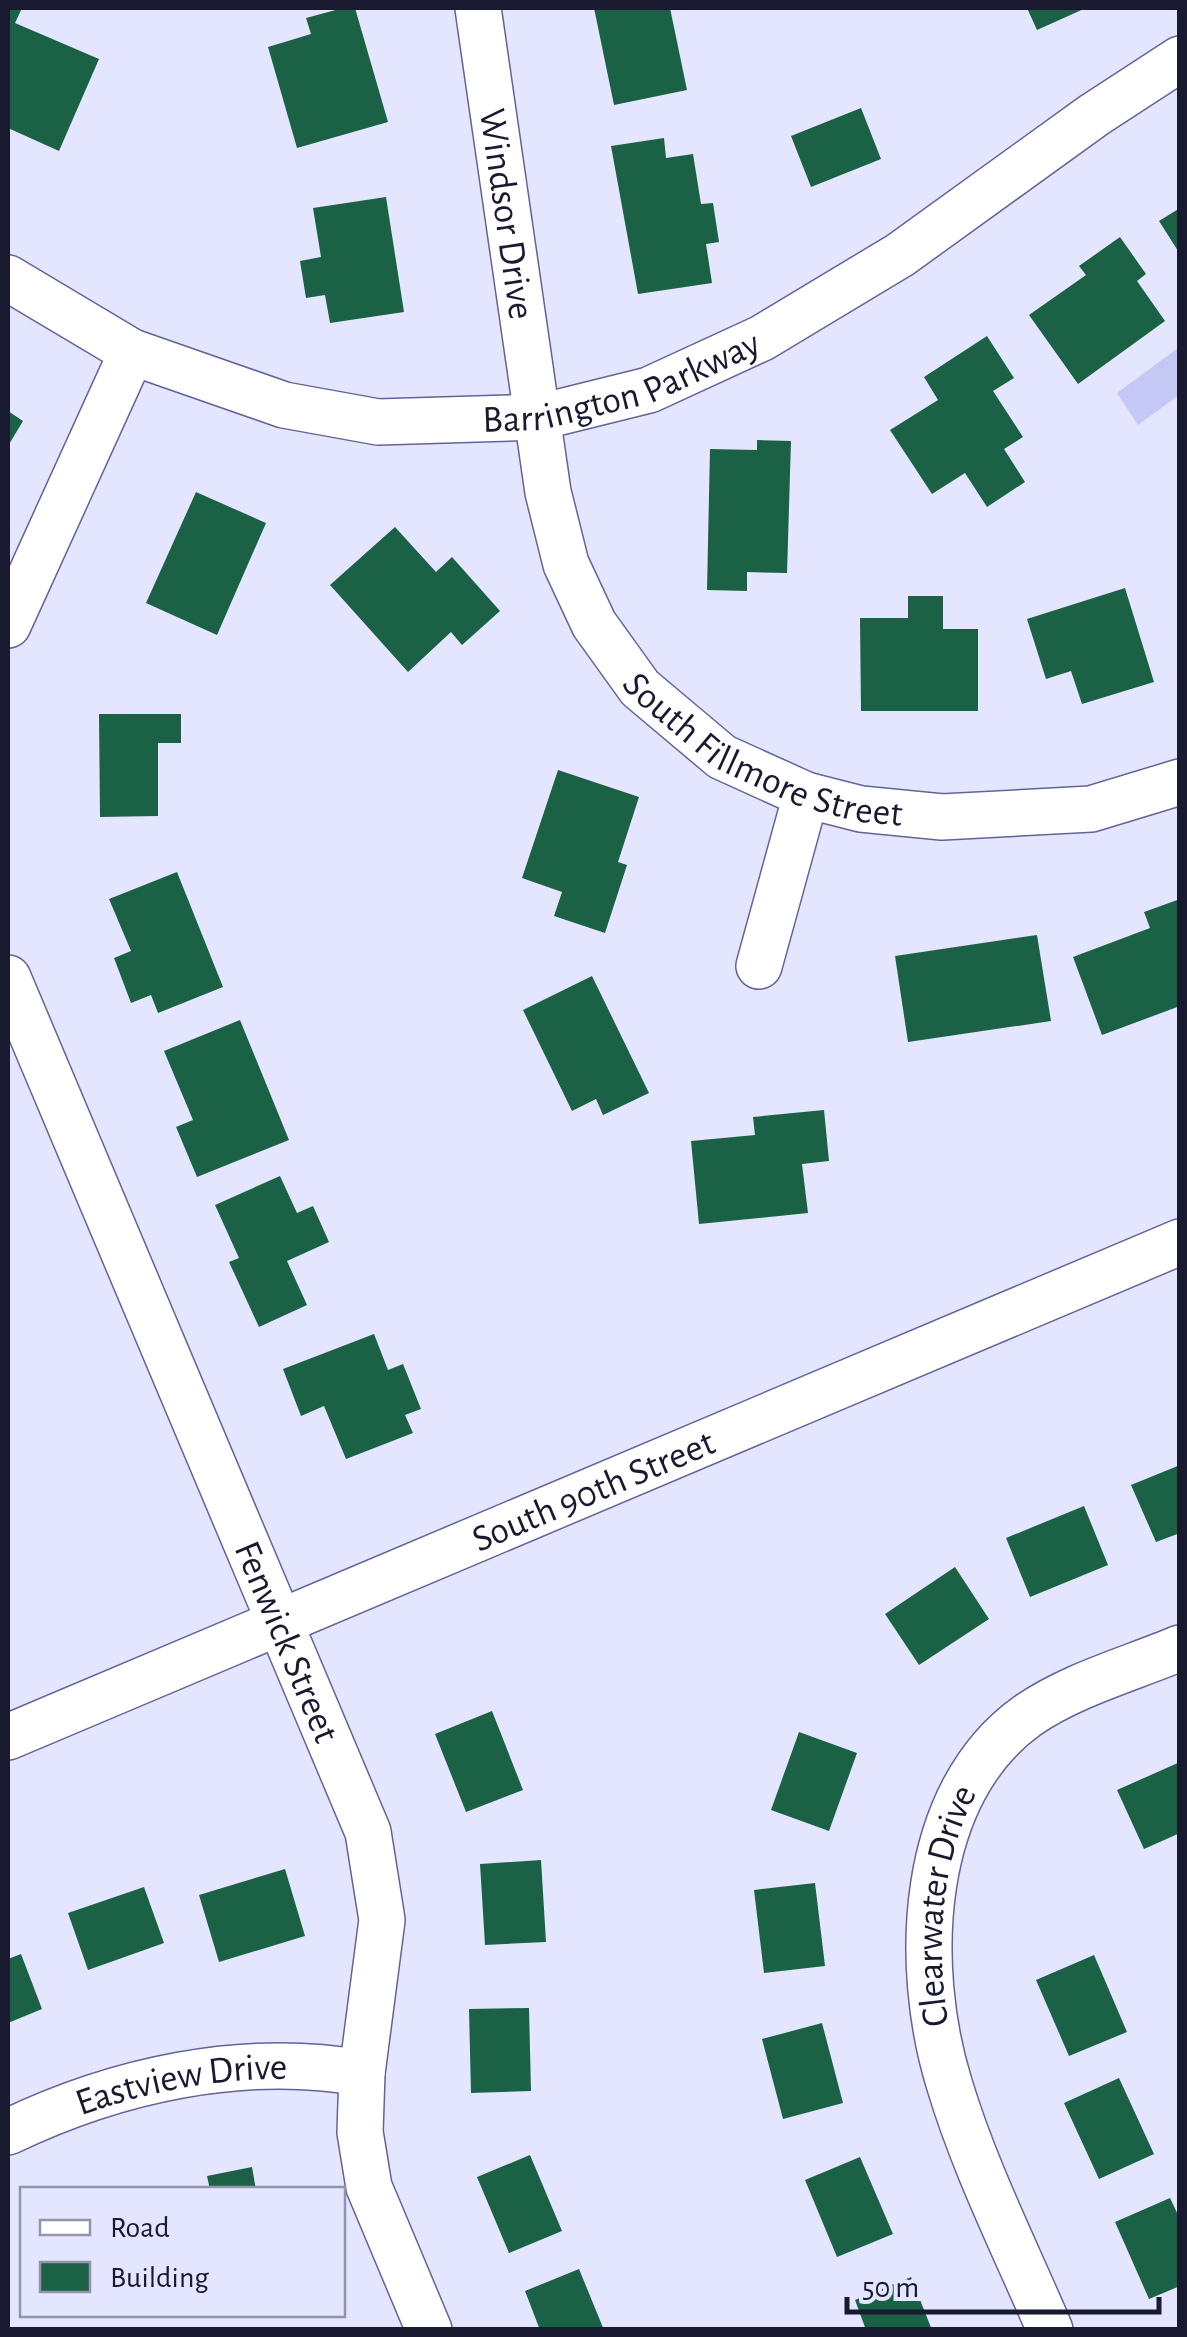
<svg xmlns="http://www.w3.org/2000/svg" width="1187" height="2337" viewBox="0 0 1187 2337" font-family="'Alegreya Sans',sans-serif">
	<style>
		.water { fill: #c5c7f5 }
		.building { fill: #1b6145 }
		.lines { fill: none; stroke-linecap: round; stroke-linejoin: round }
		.minor-casing { stroke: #636399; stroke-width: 48 }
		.minor { stroke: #fff; stroke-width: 45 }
		.labels { text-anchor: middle; stroke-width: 10; stroke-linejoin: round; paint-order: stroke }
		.street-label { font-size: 38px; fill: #19192f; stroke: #e4e6ff }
	</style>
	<rect width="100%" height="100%" fill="#e4e6ff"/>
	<path class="water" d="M 1178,348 L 1179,395 L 1138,425 L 1117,393 Z"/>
	<path class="building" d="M 8,8 L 22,8 L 15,23 L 99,59 L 59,151 L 8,128 Z
		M 343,8 L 355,8 L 388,122 L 297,148 L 268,47 L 311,34 L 306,18 Z
		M 594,8 L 670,8 L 687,90 L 614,105 Z
		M 1027,8 L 1086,8 L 1037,30 Z
		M 861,108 L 881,159 L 811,187 L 791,136 Z
		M 664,138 L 666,158 L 693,154 L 701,204 L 713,203 L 719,242 L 706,244 L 712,283 L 638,294 L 611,146 Z
		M 386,197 L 404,312 L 330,323 L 325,295 L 306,298 L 300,261 L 321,257 L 313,208 Z
		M 1180,208 L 1180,254 L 1159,221 Z
		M 1120,237 L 1146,274 L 1137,281 L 1165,321 L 1078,384 L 1029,315 L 1086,275 L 1079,266 Z
		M 987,336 L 1014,378 L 993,391 L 1023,437 L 1004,449 L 1025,482 L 987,507 L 965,473 L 932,494 L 890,430 L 938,400 L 924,377 Z
		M 8,411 L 23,421 L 8,446 Z
		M 757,440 L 791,441 L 787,573 L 747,572 L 747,591 L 707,590 L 710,449 L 757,450 Z
		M 196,492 L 266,523 L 217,635 L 146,603 Z
		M 395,527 L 436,572 L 452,557 L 500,611 L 462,645 L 451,632 L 408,672 L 330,585 Z
		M 1125,588 L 1154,682 L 1082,704 L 1071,671 L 1046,679 L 1027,619 Z
		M 908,596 L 943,596 L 943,629 L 978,629 L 978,711 L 861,711 L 860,618 L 908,618 Z
		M 99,714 L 181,714 L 181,743 L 158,743 L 158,816 L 100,817 Z
		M 558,770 L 639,797 L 618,862 L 627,865 L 605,933 L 554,916 L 562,892 L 522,878 Z
		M 177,872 L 223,987 L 158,1013 L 151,995 L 131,1003 L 114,958 L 131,951 L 109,899 Z
		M 1180,899 L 1180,1006 L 1102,1035 L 1073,957 L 1150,928 L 1144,912 Z
		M 1037,935 L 1051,1021 L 908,1042 L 895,956 Z
		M 592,976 L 649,1093 L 603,1115 L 596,1099 L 572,1111 L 523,1010 Z
		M 240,1020 L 289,1140 L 197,1177 L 176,1127 L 193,1120 L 164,1051 Z
		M 824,1110 L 829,1161 L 802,1164 L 808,1213 L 699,1224 L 691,1141 L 755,1135 L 753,1117 Z
		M 280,1176 L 297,1213 L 313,1206 L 329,1242 L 287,1261 L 307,1305 L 259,1327 L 229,1262 L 239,1258 L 215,1205 Z
		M 374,1334 L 388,1370 L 403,1364 L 421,1409 L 405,1415 L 413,1433 L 346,1459 L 324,1406 L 301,1416 L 283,1369 Z
		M 1180,1465 L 1180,1533 L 1156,1542 L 1131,1485 Z
		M 1084,1506 L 1108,1565 L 1030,1597 L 1006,1538 Z
		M 955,1567 L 989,1619 L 919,1665 L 885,1614 Z
		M 492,1711 L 523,1790 L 466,1812 L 435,1734 Z
		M 799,1732 L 857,1753 L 829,1831 L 771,1810 Z
		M 1180,1762 L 1180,1833 L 1144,1849 L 1117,1790 Z
		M 541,1860 L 546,1942 L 485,1945 L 480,1864 Z
		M 285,1869 L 305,1936 L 219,1962 L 199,1895 Z
		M 815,1883 L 825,1966 L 764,1973 L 754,1890 Z
		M 144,1887 L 164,1943 L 88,1970 L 68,1913 Z
		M 21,1954 L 42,2009 L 8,2023 L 8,1959 Z
		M 1094,1955 L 1127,2032 L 1069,2056 L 1036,1980 Z
		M 529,2008 L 531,2091 L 471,2093 L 469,2009 Z
		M 822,2023 L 843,2103 L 783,2119 L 762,2039 Z
		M 1119,2078 L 1154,2154 L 1099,2179 L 1064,2103 Z
		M 530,2155 L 562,2231 L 509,2253 L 477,2177 Z
		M 860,2157 L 893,2234 L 837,2257 L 805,2180 Z
		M 252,2167 L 256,2190 L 210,2190 L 207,2176 Z
		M 1170,2198 L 1180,2219 L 1180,2286 L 1149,2299 L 1115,2222 Z
		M 579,2269 L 604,2330 L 540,2330 L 525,2291 Z
		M 911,2277 L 932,2330 L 866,2330 L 855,2300 Z"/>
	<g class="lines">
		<g class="minor-casing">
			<g id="minor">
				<path id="s1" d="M 478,8 L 548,492 L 566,564 L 594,624 L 640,688 L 722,757 L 806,795 L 861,809 L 942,817 L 1091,809 L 1180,782"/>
				<path id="s2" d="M 8,278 L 132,352 L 284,405 L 378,422 L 540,417 L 649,390 L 762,338 L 900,255 L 1094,115 L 1180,59"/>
				<path d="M 8,625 L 132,352"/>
				<path d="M 759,966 L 806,795"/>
				<path id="s3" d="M 8,978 L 368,1832 L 382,1920 L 362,2073 L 360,2132 L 369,2187 L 429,2330"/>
				<path id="s4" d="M 8,1737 L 1180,1242"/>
				<path id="s5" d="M 8,2132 C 116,2080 242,2052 362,2073"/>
				<path id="s6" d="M 1050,2330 C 1015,2248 974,2167 949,2083 C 913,1966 918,1794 1027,1716 C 1071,1685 1130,1669 1180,1648"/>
			</g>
		</g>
		<use href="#minor" class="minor"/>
	</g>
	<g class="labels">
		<g class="street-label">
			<text dy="13" stroke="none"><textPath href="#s1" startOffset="208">Windsor Drive</textPath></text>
			<text dy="13" stroke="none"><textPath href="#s2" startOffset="650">Barrington Parkway</textPath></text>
			<text dy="13" stroke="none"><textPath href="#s1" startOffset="850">South Fillmore Street</textPath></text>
			<text dy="13" stroke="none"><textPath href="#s4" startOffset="635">South 90th Street</textPath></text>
			<text dy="13" stroke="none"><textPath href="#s3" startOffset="720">Fenwick Street</textPath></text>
			<text dy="13" stroke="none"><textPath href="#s6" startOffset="448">Clearwater Drive</textPath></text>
			<text dy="13" stroke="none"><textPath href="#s5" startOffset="182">Eastview Drive</textPath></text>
		</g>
	</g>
	<rect width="1187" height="2337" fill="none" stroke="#19192f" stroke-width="20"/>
	<rect x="20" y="2187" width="325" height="130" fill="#e4e6ff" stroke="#9394ac" stroke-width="2.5"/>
	<rect x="40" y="2220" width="50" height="15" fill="#ffffff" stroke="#9394ac" stroke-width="2.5"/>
	<text x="110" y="2237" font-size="30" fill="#19192f">Road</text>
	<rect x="40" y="2262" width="50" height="30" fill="#1b6145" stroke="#9394ac" stroke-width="2.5"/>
	<text x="110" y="2287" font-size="30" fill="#19192f">Building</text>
	<path d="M847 2297v15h312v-15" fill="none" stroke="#19192f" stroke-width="5"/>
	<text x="862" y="2297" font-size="30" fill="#19192f" stroke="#e4e6ff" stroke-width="8" paint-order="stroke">50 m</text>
</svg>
